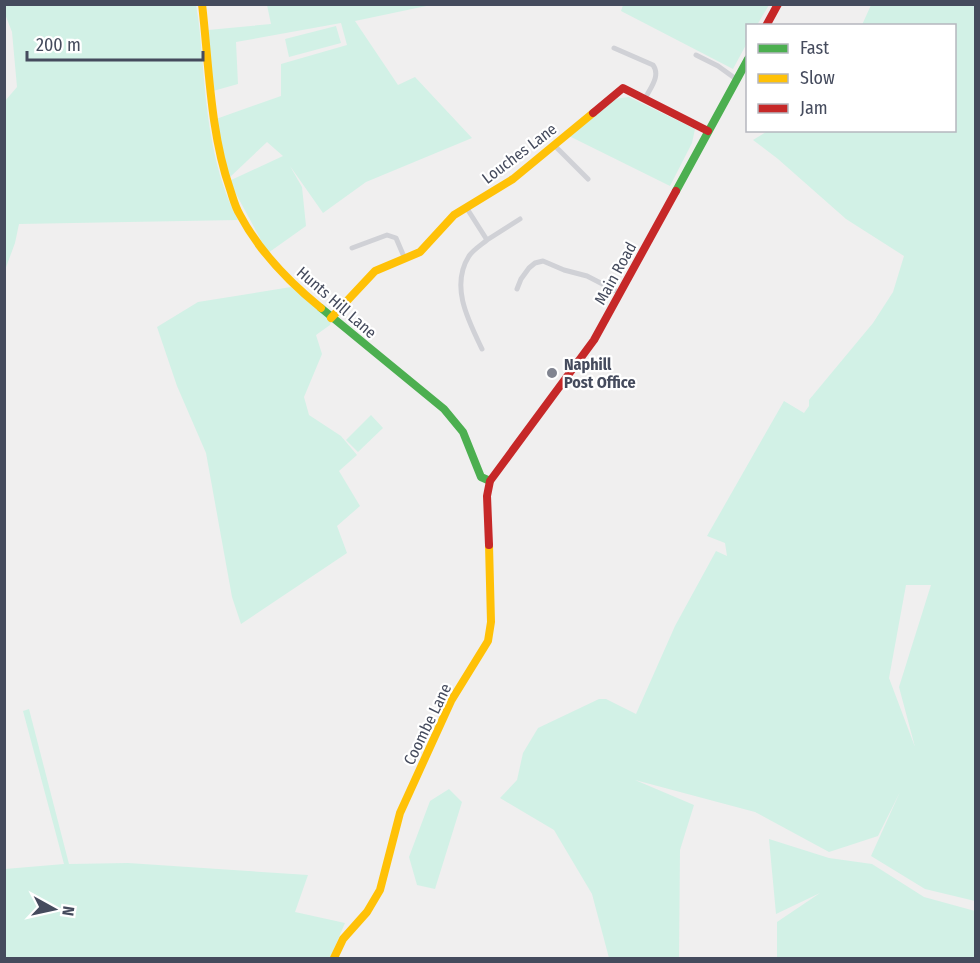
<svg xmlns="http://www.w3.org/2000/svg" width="980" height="963" viewBox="0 0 980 963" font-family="'Fira Sans Condensed',sans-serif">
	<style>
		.green { fill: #d2f1e6; fill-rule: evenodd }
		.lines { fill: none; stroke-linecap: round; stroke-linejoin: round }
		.street { stroke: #d0d1d6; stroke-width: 5 }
		.fast { stroke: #4caf50; stroke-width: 8 }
		.slow { stroke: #ffc107; stroke-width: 8 }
		.jam { stroke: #c62828; stroke-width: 8 }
		.poi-dot { fill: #818490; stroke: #fff; stroke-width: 2 }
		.labels { text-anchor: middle; stroke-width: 4.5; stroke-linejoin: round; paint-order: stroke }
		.street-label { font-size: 16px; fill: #454b5d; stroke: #fff }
		.poi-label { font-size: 16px; font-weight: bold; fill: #454b5d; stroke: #fff; text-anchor: start }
	</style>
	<rect width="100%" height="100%" fill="#f0efef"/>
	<path class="green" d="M 5,5 L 196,5 C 200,26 201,47 203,68 C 207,118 214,175 238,220 L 19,224 L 15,243 L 5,270 L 5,101 L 17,87 L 12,32 L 5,14 Z
		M 267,5 L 431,5 L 355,21 L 398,85 L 415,77 L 472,138 L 366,182 L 323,213 L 290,166 L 302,187 L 306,226 L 268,253 L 229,181 L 283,156 L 267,142 L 229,178 L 216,119 L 281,96 L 281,64 L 347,45 L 341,23 L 236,42 L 238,84 L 213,91 L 208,30 L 271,24 Z
		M 623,5 L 623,4 L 769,5 L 757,25 L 748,26 L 747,43 L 733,69 L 621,11 Z
		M 871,5 L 975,5 L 975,901 L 925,889 L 871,856 L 900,792 L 878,836 L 829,852 L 755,812 L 635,780 L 694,805 L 680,850 L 679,958 L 609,958 L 592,894 L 554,830 L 500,798 L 517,780 L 523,753 L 538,728 L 599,699 L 606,699 L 636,714 L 675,626 L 716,551 L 727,556 L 725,543 L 707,536 L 784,401 L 804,413 L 809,406 L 809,400 L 873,323 L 893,292 L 904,256 L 846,219 L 778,159 L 753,140 L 769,130 L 954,130 L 954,26 L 862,25 ZM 906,585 L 931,585 L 899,687 L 915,747 L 889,678 Z
		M 336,26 L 341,43 L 289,57 L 285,39 Z
		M 629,97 L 695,129 L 692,143 L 670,186 L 569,136 L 614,99 Z
		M 291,287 L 331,321 L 330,325 L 316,335 L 322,354 L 304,397 L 309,415 L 341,436 L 357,455 L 339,471 L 360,506 L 337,526 L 347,553 L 241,624 L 232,597 L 206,453 L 177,386 L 157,327 L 198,302 Z
		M 371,415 L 383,428 L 358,452 L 346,440 Z
		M 29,709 L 69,864 L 128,863 L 308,875 L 295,912 L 345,923 L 330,958 L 5,958 L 5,869 L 64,864 L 23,711 Z
		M 449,789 L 462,802 L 435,889 L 417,885 L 409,857 L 430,801 Z
		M 769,839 L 829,858 L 872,864 L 924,897 L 975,911 L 975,958 L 777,958 L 777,922 L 820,893 L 776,914 Z"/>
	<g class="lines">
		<path class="street" d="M 614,48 L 653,65 C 661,76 650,88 645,99
			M 696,55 L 718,66 L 736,79
			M 554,145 L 588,179
			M 466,207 L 487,240 C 481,245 473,250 469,256 C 450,286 468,320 482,349
			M 487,240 L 520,219
			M 352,248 L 387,235 L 396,238 L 405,259
			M 517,289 L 521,279 L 529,268 L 535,263 L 543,261 L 564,270 L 587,276 L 620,293"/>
		<path class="fast" d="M 676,191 L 748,59
			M 321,308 L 444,409 L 463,432 L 481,477 L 490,481"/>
		<path class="slow" d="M 202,4 C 209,64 210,132 230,189 C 233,198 235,207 240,215 C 259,251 289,282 321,308
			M 331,318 L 375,271 L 420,252 L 454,215 L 513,179 L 593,113
			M 334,958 L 343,939 L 367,912 L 380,890 L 400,813 L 451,701 L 488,641 L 491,622 L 489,545"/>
		<path class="jam" d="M 766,26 L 778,4
			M 593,113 L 623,88 L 708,131
			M 489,545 L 487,496 L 490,481 L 594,340 L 676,191"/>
	</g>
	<circle class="poi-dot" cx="552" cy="373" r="6"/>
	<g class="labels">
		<g class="street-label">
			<text transform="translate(519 153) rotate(-37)" y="6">Louches Lane</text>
			<text transform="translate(615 273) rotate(-61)" y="6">Main Road</text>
			<text transform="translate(337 302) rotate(41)" y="6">Hunts Hill Lane</text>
			<text transform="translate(427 724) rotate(-64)" y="6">Coombe Lane</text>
		</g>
		<g class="poi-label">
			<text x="564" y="370">Naphill<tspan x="564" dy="18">Post Office</tspan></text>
		</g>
	</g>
	<rect width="980" height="963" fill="none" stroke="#454b5d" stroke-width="12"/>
	<rect x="746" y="24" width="210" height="108" fill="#ffffff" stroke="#b5b7be" stroke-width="1.5"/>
	<rect x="758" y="44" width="30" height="9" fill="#4caf50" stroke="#b5b7be" stroke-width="1.5"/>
	<text x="800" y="54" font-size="18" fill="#454b5d">Fast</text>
	<rect x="758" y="74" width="30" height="9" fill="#ffc107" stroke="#b5b7be" stroke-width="1.5"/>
	<text x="800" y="84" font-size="18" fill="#454b5d">Slow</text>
	<rect x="758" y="104" width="30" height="9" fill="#c62828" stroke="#b5b7be" stroke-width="1.5"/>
	<text x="800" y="114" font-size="18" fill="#454b5d">Jam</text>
	<g transform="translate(54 909) rotate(98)" stroke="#ffffff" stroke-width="4.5" paint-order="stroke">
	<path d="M0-4.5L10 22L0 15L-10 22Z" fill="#454b5d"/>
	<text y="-9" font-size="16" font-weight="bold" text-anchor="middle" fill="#454b5d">N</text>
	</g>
	<path d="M27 51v9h176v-9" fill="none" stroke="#454b5d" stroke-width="3"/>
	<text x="36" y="51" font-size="18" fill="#454b5d" stroke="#ffffff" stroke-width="4.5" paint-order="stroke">200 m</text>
</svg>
